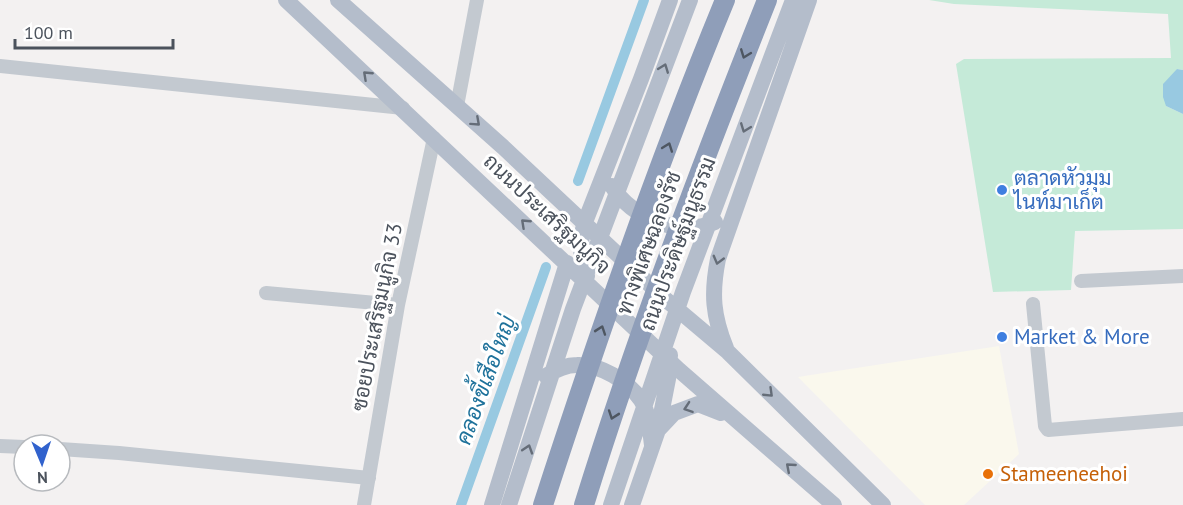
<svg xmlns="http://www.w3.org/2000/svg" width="1183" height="505" viewBox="0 0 1183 505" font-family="'PT Sans',Sarabun,sans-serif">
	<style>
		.commercial { fill: #faf8ed }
		.green { fill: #c5ead8 }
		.water { fill: #98c9e1 }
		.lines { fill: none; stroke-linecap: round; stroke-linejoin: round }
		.canal { stroke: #98c9e1; stroke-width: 10 }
		.minor { stroke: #c3c9d0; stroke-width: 14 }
		.major { stroke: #b4bdcb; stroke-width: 16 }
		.highway { stroke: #8f9eb9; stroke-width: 20 }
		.oneway { stroke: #4e5661 }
		.oneway2 { stroke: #656d78 }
		.shop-dot { fill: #3f7fe0; stroke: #fff; stroke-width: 2 }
		.food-dot { fill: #e8710a; stroke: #fff; stroke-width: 2 }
		.labels { text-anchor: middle; stroke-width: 6; stroke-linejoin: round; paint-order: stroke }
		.shop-label { font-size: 21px; fill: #366cbe; stroke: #fff; text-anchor: start }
		.street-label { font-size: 21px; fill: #4b525c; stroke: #fff }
		.food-label { font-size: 21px; fill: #c56008; stroke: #fff; text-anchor: start }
		.water-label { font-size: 22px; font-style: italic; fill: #1f729b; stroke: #fff }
	</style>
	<rect width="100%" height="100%" fill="#f3f1f1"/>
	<path class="commercial" d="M 999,346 L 1019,454 L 964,505 L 925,505 L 798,377 Z"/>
	<path class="green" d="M 929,0 L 1183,0 L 1183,70 L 1177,69 L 1166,106 L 1183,114 L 1183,229 L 1075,231 L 1071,290 L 993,292 L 956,64 L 964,59 L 1171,58 L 1168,14 L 954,4 Z"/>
	<path class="water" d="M 1177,69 L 1183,70 L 1183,114 L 1166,106 L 1163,97 L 1163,84 Z"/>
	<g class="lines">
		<path class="canal" d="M 578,181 L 644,0
			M 461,505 L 546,267"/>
		<path class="minor" d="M 0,66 L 403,108
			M 457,106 L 477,0
			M 1081,281 L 1183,276
			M 266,293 L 398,305
			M 1033,304 L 1045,426 L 1048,430 L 1183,419
			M 0,446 L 24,447
			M 60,449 L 119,453 L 369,478
			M 364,505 L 398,305 L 434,138"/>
		<path class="major" d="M 286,0 L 679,370 L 834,505
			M 338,0 L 503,147 L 664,298 L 728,352 L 883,505
			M 612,186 C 631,218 680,238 715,222
			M 587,276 C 580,258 579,240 585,222 L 641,79 L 670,0
			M 726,348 C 713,316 711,294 718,259 L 809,0
			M 546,376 C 555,370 565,365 577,365 C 600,364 628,381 641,400 C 649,413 650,430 652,445
			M 658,430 L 668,379 L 670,355
			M 492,505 L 567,263
			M 509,505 L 573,309 L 690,0
			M 611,505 L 683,292 L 793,0
			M 632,505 L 658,430 L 674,413 L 698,404 L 721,413"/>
		<path class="highway" d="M 543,505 C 598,335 657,165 725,0
			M 584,505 C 637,334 701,166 767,0"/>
	</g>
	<defs><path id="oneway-chevron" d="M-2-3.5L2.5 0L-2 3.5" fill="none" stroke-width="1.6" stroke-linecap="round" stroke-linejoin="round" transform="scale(1.5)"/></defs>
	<g class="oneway">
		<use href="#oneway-chevron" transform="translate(745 54) rotate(111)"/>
		<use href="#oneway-chevron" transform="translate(668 147) rotate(-70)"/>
		<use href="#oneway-chevron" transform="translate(601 330) rotate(-71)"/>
		<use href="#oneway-chevron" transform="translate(613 415) rotate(109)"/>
	</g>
	<g class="oneway2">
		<use href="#oneway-chevron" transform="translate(664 68) rotate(-69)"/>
		<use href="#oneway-chevron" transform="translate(367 75) rotate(-137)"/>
		<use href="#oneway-chevron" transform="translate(476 122) rotate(42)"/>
		<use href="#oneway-chevron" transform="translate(745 128) rotate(111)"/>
		<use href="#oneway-chevron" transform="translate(525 223) rotate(-137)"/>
		<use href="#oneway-chevron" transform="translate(718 260) rotate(105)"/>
		<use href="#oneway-chevron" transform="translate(769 393) rotate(44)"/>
		<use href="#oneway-chevron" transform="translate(688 408) rotate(161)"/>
		<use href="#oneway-chevron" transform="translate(528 449) rotate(-72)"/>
		<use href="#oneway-chevron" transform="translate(790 467) rotate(-139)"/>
	</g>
	<g class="shop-dot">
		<circle cx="1002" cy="190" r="6"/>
		<circle cx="1002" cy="337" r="6"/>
	</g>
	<circle class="food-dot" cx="988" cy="474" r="6"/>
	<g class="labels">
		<g class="shop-label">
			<text x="1014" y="185">ตลาดหัวมุม<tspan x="1014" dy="24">ไนท์มาเก็ต</tspan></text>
			<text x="1014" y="344">Market &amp; More</text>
		</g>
		<g class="street-label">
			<text transform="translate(547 214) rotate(43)" y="7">ถนนประเสริฐมนูกิจ</text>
			<text transform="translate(649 243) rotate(-70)" y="7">ทางพิเศษฉลองรัช</text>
			<text transform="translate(678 244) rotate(-70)" y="7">ถนนประดิษฐ์มนูธรรม</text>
			<text transform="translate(377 317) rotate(-79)" y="7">ซอยประเสริฐมนูกิจ 33</text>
		</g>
		<g class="food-label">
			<text x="1000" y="481">Stameeneehoi</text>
		</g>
		<g class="water-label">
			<text transform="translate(485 380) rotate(-70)" y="8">คลองขี้เสือใหญ่</text>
		</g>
	</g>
	<g transform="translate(42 463) rotate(178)"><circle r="28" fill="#ffffff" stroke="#b7babe" stroke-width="1.5"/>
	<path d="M0-4.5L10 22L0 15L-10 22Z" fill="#3162cd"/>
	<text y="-9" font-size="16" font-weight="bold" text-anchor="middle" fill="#4b525c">N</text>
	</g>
	<path d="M15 39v9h158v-9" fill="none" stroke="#4b525c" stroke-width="3"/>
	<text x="24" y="39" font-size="18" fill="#4b525c" stroke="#ffffff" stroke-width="4.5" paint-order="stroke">100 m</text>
</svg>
